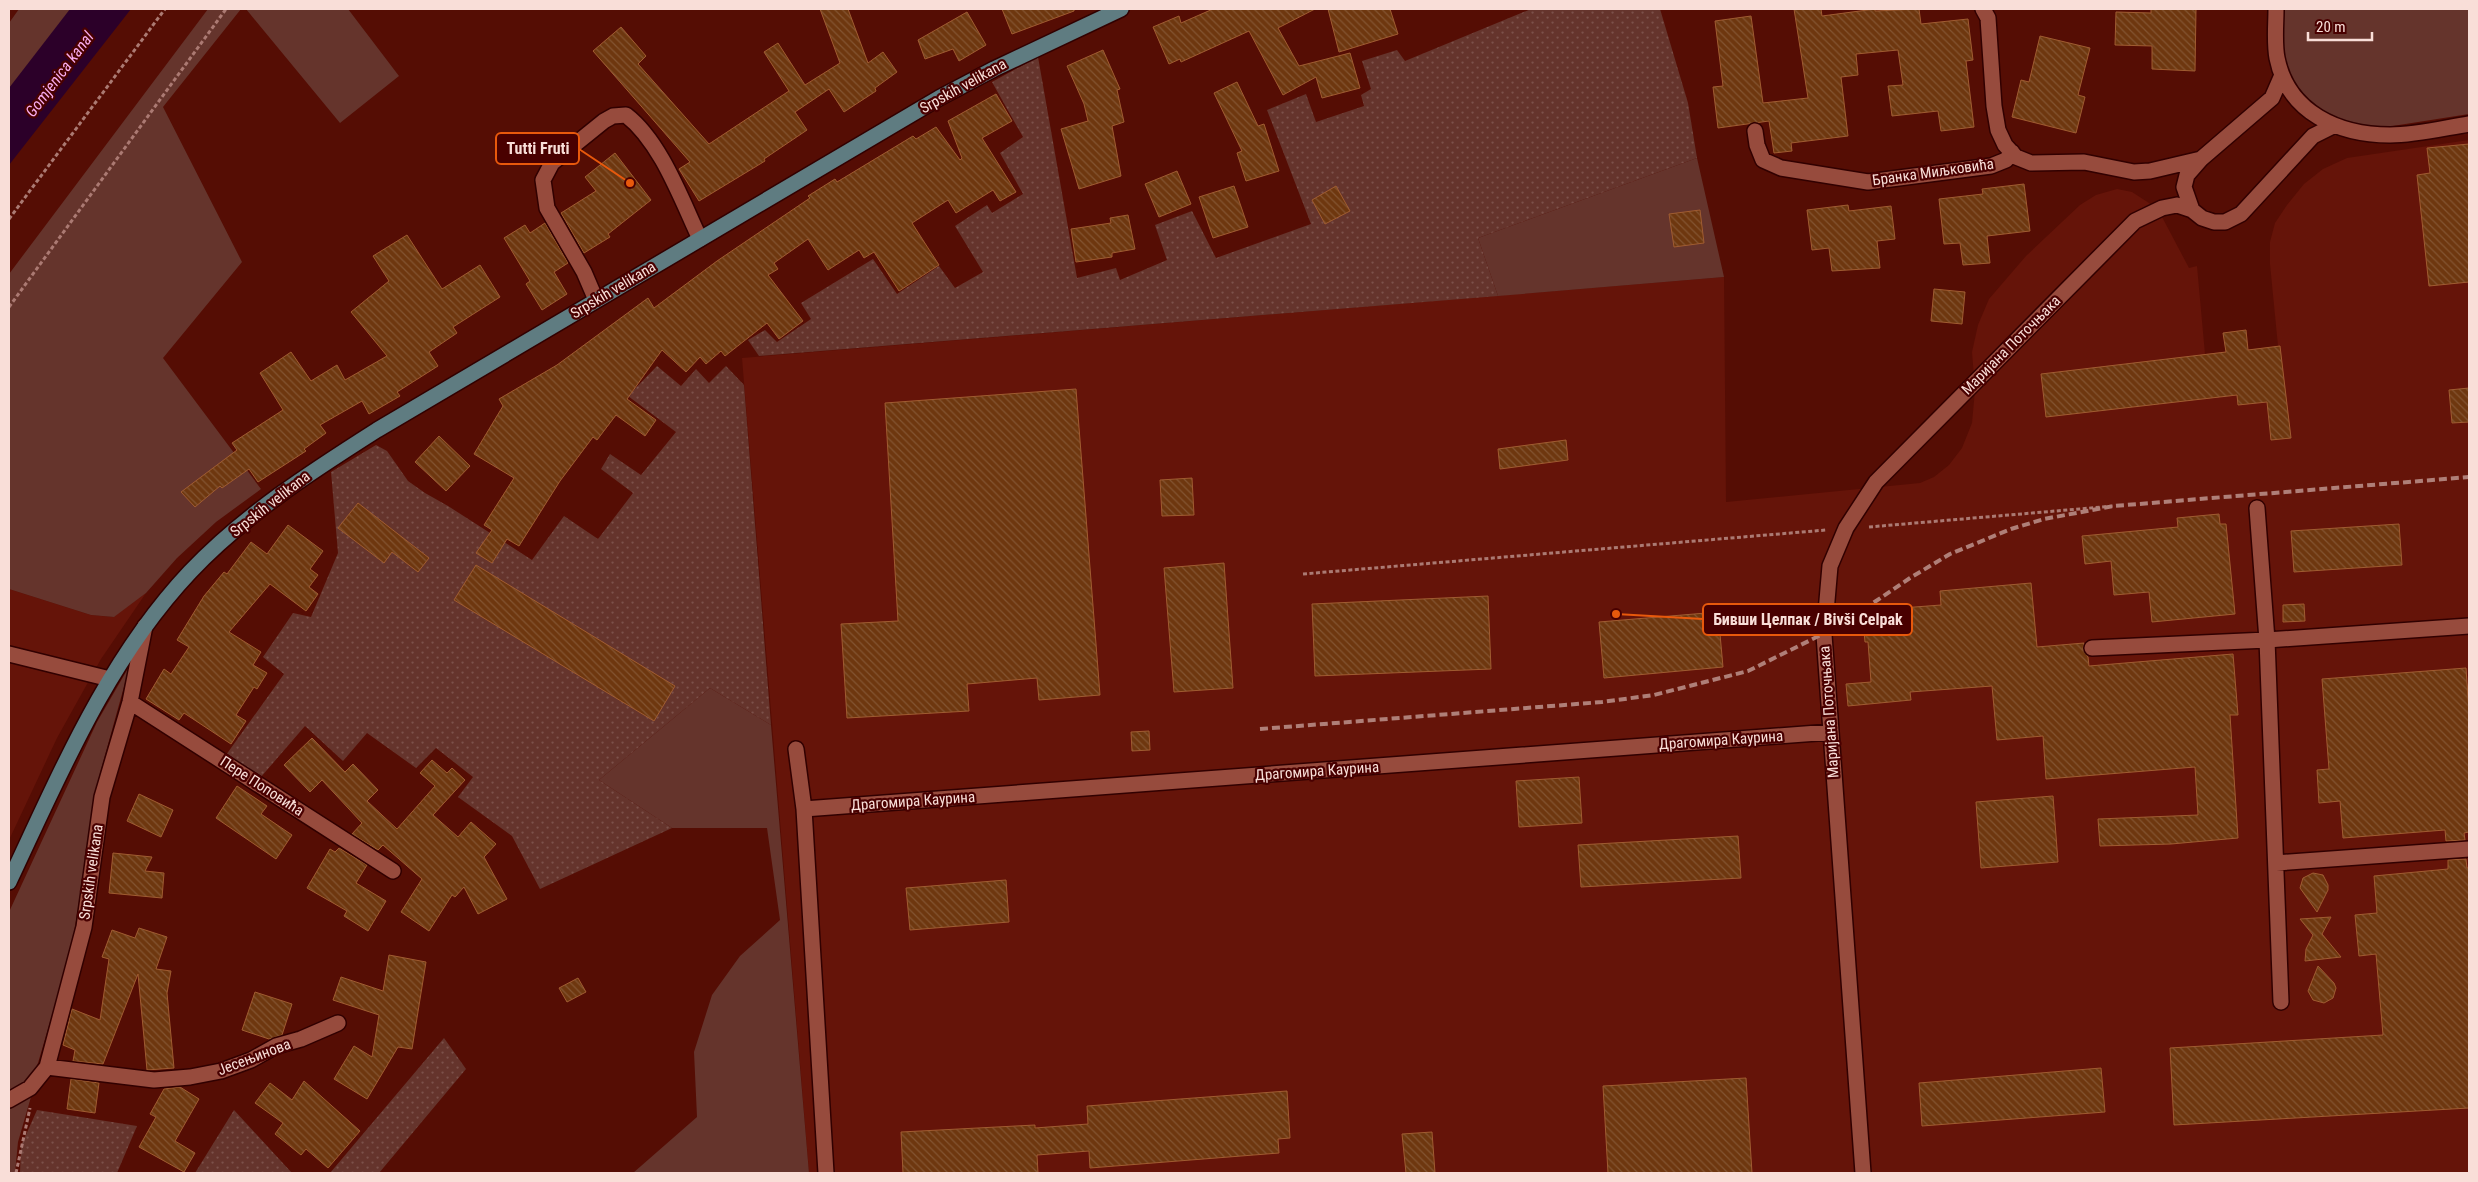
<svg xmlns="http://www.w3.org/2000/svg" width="2478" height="1182" viewBox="0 0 2478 1182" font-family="'Roboto Condensed',sans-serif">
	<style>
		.built { fill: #651409 }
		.grass { fill: #65342c }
		.park { fill: url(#park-dots) }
		.water { fill: #2c0029 }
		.building { fill: url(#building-back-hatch); stroke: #a05c31 }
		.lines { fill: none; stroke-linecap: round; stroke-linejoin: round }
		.minor-casing { stroke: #310000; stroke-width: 18 }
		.major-casing { stroke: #310000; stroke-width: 18 }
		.path { stroke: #ab7a73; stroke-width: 3; stroke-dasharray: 4 2.5; stroke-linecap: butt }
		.minor { stroke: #974b3d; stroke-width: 15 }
		.major { stroke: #5f7c81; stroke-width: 15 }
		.rail { stroke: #af7f78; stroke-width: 4; stroke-dasharray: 8 4; stroke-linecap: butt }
		.labels { text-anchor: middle; stroke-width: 4.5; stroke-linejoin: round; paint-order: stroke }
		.street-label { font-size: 15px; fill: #f9ded8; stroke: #490000 }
		.water-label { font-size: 16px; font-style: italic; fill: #f9acef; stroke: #490000 }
		.leader { fill: none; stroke: #e8590c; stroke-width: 2 }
		.callout-dot { fill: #e8590c; stroke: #490000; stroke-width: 2 }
		.callout { fill: #490000; stroke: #e8590c; stroke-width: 2 }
		.callout-label { font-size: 16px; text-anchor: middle; font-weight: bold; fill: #f9ded8 }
	</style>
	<defs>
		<pattern id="park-dots" width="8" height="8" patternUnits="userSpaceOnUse" patternTransform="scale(1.25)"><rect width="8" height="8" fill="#65342c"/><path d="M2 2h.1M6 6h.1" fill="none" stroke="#7c514a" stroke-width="1.8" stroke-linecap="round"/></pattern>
		<pattern id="building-back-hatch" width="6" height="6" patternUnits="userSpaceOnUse" patternTransform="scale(1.25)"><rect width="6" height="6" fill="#6e370f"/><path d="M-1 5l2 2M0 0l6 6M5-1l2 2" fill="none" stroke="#835431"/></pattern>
	</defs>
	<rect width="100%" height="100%" fill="#550d04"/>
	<path class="built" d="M 2469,140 L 2469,1173 L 809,1173 L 742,358 L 1724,277 L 1726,502 L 1920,483 L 1934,477 L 1949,465 L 1962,448 L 1972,423 L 1975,390 L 1972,352 L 1978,325 L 1989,299 L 2026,256 L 2080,205 L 2096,195 L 2117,189 L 2132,192 L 2149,203 L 2161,215 L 2189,268 L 2197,266 L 2205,354 L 2278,346 L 2270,264 L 2270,242 L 2275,223 L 2287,205 L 2304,184 L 2323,169 L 2347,158 Z
		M 9,589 L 91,615 L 113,617 L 146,593 L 101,659 L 57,738 L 9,840 Z"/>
	<path class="grass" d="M 19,9 L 82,9 L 9,114 L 9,23 Z
		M 208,9 L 241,9 L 163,107 L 242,262 L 163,358 L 261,489 L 216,522 L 177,558 L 146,593 L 114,617 L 91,615 L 9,589 L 9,274 Z
		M 246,9 L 348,9 L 399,76 L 340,123 Z
		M 2284,9 L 2469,9 L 2469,114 L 2380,128 L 2355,128 L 2307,106 L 2288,78 L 2282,55 Z
		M 1697,158 L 1724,277 L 1498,296 L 1478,238 Z
		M 130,665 L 99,777 L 74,933 L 58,995 L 38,1063 L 32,1077 L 9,1094 L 9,912 L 97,722 Z
		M 710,688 L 771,725 L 809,1173 L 633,1173 L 697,1117 L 694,1052 L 712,995 L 740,956 L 780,920 L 767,828 L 672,828 L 599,780 Z
		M 33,1090 L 18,1142 L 15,1173 L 9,1173 L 9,1106 Z"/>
	<path class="park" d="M 1531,9 L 1660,9 L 1688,103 L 1697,158 L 1478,238 L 1498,296 L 759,356 L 748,340 L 765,330 L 777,342 L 811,319 L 801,303 L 873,259 L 897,294 L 939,266 L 955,288 L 983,272 L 955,226 L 987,205 L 992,213 L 1023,194 L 1000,153 L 1023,137 L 992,82 L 1038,57 L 1077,278 L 1116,268 L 1120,280 L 1167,260 L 1155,225 L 1192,211 L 1216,258 L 1311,224 L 1267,110 L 1306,94 L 1316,122 L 1364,106 L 1361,95 L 1371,89 L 1362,61 L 1397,50 L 1405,61 Z
		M 657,366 L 681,386 L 696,369 L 709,383 L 726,366 L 744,385 L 771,725 L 710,688 L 599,780 L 672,828 L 540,889 L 512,836 L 458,797 L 473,777 L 436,748 L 416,768 L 367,733 L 343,761 L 305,726 L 254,785 L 221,762 L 284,674 L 263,657 L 293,613 L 311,617 L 338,553 L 331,472 L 376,445 L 387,451 L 408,481 L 425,493 L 448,506 L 532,560 L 564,516 L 598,539 L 633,493 L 601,469 L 610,454 L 641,475 L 676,432 L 628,396 Z
		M 444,1038 L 466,1069 L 379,1173 L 330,1173 Z
		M 37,1110 L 137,1126 L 117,1173 L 20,1173 L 21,1146 Z
		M 234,1110 L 292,1173 L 195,1173 Z"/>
	<path class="water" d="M 70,9 L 131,9 L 9,165 L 9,88 Z"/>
	<path class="building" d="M 820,9 L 848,9 L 868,63 L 883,52 L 897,72 L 875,88 L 876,91 L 844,112 L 829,89 L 795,112 L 807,130 L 764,159 L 765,161 L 699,201 L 679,169 L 690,162 L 593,51 L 621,27 L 646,56 L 638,64 L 709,144 L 789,91 L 764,52 L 778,43 L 805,85 L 840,63 Z
		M 1002,9 L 1074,9 L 1074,11 L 1012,34 Z
		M 1213,9 L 1315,9 L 1278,28 L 1299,66 L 1350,53 L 1360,88 L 1322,98 L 1316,77 L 1283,95 L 1249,31 L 1181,62 L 1180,59 L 1169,64 L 1153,27 L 1179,16 L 1181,23 Z
		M 1328,9 L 1390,9 L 1398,34 L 1339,52 Z
		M 1794,9 L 1821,9 L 1822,16 L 1875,9 L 1875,11 L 1919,9 L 1921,24 L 1968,19 L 1973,60 L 1966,61 L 1974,127 L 1941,131 L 1938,111 L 1892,116 L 1888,86 L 1903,85 L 1898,50 L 1856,54 L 1858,75 L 1841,77 L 1848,136 L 1791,143 L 1792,151 L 1774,153 L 1769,121 L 1718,128 L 1713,87 L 1723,86 L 1715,21 L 1751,16 L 1763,103 L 1808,98 Z
		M 2151,9 L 2196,9 L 2195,71 L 2152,69 L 2152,46 L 2115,45 L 2116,12 L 2151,13 Z
		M 967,12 L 986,45 L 959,61 L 953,49 L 925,59 L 918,40 Z
		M 2040,36 L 2090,48 L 2078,95 L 2085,97 L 2076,133 L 2012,117 L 2021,80 L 2029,82 Z
		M 1103,50 L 1120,89 L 1117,90 L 1124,122 L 1112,126 L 1121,176 L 1079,189 L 1061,129 L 1088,121 L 1084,104 L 1067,66 Z
		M 1237,82 L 1258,126 L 1264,124 L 1279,171 L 1246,181 L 1237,153 L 1242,151 L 1214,93 Z
		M 996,94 L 1012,121 L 982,138 L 1016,192 L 1000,201 L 993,190 L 956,213 L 948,200 L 912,223 L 939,265 L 899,291 L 874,252 L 864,258 L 859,250 L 828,270 L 808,239 L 774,263 L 778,269 L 768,275 L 803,321 L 779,339 L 767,323 L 725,356 L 721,351 L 706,364 L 700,357 L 686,372 L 662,350 L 627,399 L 656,420 L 645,436 L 616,415 L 597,440 L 593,437 L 560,481 L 519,546 L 507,539 L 492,563 L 476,553 L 492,530 L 484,525 L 514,478 L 474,454 L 503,406 L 499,399 L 557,365 L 648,298 L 654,308 L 717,261 L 810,198 L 808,196 L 835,179 L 837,182 L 913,136 L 916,139 L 936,127 L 960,160 L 962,158 L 948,121 Z
		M 2469,144 L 2469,282 L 2429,286 L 2417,175 L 2430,173 L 2427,148 Z
		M 615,153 L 651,200 L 608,234 L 610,237 L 584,253 L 561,213 L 596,191 L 585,177 Z
		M 1177,171 L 1191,204 L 1159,217 L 1145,184 Z
		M 2024,184 L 2030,231 L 1987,236 L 1990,263 L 1963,265 L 1960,243 L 1944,244 L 1939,199 L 1983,194 L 1982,189 Z
		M 1234,186 L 1248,227 L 1213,238 L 1199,197 Z
		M 1336,186 L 1350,211 L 1325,224 L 1312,200 Z
		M 1848,205 L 1849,211 L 1891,206 L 1895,239 L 1877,241 L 1880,268 L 1832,271 L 1829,248 L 1812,250 L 1807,210 Z
		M 1700,210 L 1704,243 L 1674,247 L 1669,214 Z
		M 1128,215 L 1135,249 L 1112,253 L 1112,257 L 1076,262 L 1071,229 L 1111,223 L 1110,218 Z
		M 545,223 L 568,263 L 554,272 L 567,294 L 542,310 L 526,284 L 530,281 L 504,238 L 525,225 L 530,233 Z
		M 407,235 L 442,289 L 480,265 L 500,297 L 453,327 L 457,333 L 429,352 L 438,366 L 397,392 L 400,396 L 369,414 L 362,401 L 320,425 L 326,433 L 304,449 L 306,451 L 258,482 L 249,469 L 222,488 L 220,486 L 195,507 L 181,492 L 237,450 L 232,443 L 283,410 L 260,373 L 291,352 L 311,381 L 337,365 L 345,380 L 387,356 L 351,312 L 389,281 L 373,256 Z
		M 1934,289 L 1965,292 L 1962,324 L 1931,321 Z
		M 2246,330 L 2248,350 L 2280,346 L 2291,438 L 2271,440 L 2267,402 L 2238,405 L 2237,395 L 2046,417 L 2041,374 L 2226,352 L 2223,333 Z
		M 2469,388 L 2469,422 L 2452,423 L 2449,390 Z
		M 1076,389 L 1100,695 L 1039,700 L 1037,678 L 967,684 L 969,711 L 847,718 L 841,624 L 898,621 L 885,403 Z
		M 439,436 L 470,466 L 446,491 L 415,462 Z
		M 1566,440 L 1568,460 L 1500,469 L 1498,449 Z
		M 1192,478 L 1194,515 L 1162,516 L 1160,480 Z
		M 358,503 L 429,558 L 418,572 L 392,552 L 384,563 L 338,528 Z
		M 2219,514 L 2220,524 L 2226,524 L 2235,614 L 2152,622 L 2149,592 L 2114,595 L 2111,561 L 2085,564 L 2082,536 L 2178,527 L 2177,518 Z
		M 2399,524 L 2402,565 L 2294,572 L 2291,531 Z
		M 288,525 L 323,551 L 310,569 L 318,575 L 309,587 L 318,594 L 306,611 L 270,584 L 229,632 L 261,652 L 253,665 L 267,673 L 257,689 L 254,687 L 236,715 L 246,721 L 231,744 L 184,713 L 179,720 L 146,699 L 164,669 L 171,674 L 189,647 L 177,640 L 204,596 L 224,572 L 227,574 L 251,542 L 267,554 Z
		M 1224,563 L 1233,688 L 1174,692 L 1164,568 Z
		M 476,565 L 675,686 L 654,721 L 454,600 Z
		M 2031,583 L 2037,647 L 2084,643 L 2083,649 L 2088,657 L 2089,666 L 2233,654 L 2238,715 L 2230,715 L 2238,838 L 2171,844 L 2100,846 L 2098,819 L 2198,815 L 2195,767 L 2046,779 L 2043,736 L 1997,740 L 1992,686 L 1910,692 L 1911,700 L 1848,706 L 1846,684 L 1871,682 L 1868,642 L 1865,642 L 1862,611 L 1941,605 L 1940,591 Z
		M 1488,596 L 1491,669 L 1315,676 L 1312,604 Z
		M 2304,604 L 2305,621 L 2283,622 L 2283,605 Z
		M 1718,612 L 1723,667 L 1604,678 L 1599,622 Z
		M 2466,668 L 2469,711 L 2469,832 L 2464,833 L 2465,840 L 2446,841 L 2445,830 L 2343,838 L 2340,801 L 2319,803 L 2317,770 L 2329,769 L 2322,679 Z
		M 1149,731 L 1150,750 L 1132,751 L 1131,732 Z
		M 312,738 L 345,772 L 353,764 L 378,790 L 367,801 L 397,829 L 435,786 L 420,773 L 432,760 L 447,773 L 452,768 L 465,780 L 433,815 L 458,837 L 471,822 L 496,844 L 484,857 L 507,899 L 478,914 L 464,887 L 455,897 L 452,895 L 429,931 L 401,912 L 422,879 L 383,845 L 378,850 L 352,834 L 362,823 L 322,780 L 310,792 L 284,765 Z
		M 1579,777 L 1582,823 L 1519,827 L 1516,781 Z
		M 237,786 L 267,806 L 261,814 L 292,835 L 276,859 L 216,818 Z
		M 139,794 L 173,810 L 161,837 L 127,821 Z
		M 2053,796 L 2058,862 L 1981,868 L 1976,802 Z
		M 1738,836 L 1741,878 L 1581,887 L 1578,845 Z
		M 339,848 L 367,865 L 356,883 L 386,901 L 368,931 L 344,916 L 347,911 L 307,888 L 330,849 L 335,852 Z
		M 113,853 L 152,857 L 145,871 L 164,873 L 162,898 L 109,893 Z
		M 2466,859 L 2467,868 L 2469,868 L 2469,1108 L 2174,1125 L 2170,1048 L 2383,1035 L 2376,954 L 2359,956 L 2355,915 L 2377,913 L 2374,876 L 2448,869 L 2448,860 Z
		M 2313,873 L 2323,875 L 2328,885 L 2328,890 L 2317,912 L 2300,888 L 2303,878 Z
		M 1006,880 L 1009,922 L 910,930 L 906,888 Z
		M 2331,917 L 2322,934 L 2341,957 L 2305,961 L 2306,949 L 2313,935 L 2300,919 Z
		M 139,928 L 167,937 L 156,969 L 171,971 L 167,993 L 174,1068 L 147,1070 L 138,974 L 103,1064 L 73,1061 L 75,1050 L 63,1045 L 72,1009 L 100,1020 L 109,959 L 102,957 L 112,930 L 135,938 Z
		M 389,955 L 426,962 L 412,1049 L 398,1047 L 367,1099 L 334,1079 L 354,1046 L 372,1057 L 379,1015 L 333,1000 L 341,977 L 383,991 Z
		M 2318,966 L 2334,983 L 2336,988 L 2333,998 L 2324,1003 L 2313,1000 L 2308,991 Z
		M 578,978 L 586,992 L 567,1002 L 559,988 Z
		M 255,992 L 292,1004 L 282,1035 L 269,1039 L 242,1030 Z
		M 2101,1068 L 2105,1112 L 1922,1126 L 1919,1083 Z
		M 1746,1078 L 1752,1173 L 1608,1173 L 1603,1086 Z
		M 71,1079 L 99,1083 L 95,1113 L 67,1109 Z
		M 304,1081 L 360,1131 L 328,1168 L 306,1149 L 301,1155 L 275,1134 L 283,1123 L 255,1103 L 270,1083 L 292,1100 Z
		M 180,1087 L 199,1099 L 175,1141 L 195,1153 L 184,1172 L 139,1147 L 156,1117 L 150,1114 L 164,1089 Z
		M 1287,1091 L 1290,1138 L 1278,1139 L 1279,1153 L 1090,1168 L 1089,1151 L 1037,1155 L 1038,1173 L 903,1173 L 901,1132 L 1035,1125 L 1035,1128 L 1088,1124 L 1087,1106 Z
		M 1432,1132 L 1435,1173 L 1406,1173 L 1402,1134 Z"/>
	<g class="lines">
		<g class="minor-casing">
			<path id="minor" d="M 1983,9 L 1988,18 L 1994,106 L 1998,130 L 2005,145 L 2016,157 L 2031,163 L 2084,162 L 2134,172 L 2150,171 L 2201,159
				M 2276,9 C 2276,25 2274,42 2277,58 C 2288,113 2339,135 2390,135 C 2416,135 2444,128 2469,124
				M 2282,75 L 2272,98 L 2201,159 L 2187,175 L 2184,187 L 2192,210 L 2202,218 L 2214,222 L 2225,222 L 2241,214 L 2313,136 L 2333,126
				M 1755,131 L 1757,145 L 1763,160 L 1781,168 L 1868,182 L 1991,166 L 2006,160 L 2012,152
				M 596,300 L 584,272 L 547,208 L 543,180 L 552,163 L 604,121 L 613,116 L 626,115 C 661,142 681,199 700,239
				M 2092,648 L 2267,640 L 2257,508
				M 9,654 L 110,679
				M 130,702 L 393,871
				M 796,749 L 804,809 L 826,1173
				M 804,809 L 1831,732
				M 2276,863 L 2469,849
				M 2281,1002 L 2267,640 L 2469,626
				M 47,1067 L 154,1080 L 190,1077 L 221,1071 L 251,1060 L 276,1046 L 301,1039 L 338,1023
				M 9,1100 L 30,1088 L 47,1067 L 84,927 L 102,797 L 130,702 L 145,626
				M 1863,1173 L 1824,635 L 1830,566 L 1846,528 L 1876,482 L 2135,221 L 2162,208 L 2177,205 L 2192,210"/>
		</g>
		<g class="major-casing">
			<path id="major" d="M 9,882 C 60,774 107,660 190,572 C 244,515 311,472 377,430 L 939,98 L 994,69 L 1121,9"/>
		</g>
		<path class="path" d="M 9,219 L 165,9
			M 9,307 L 226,9
			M 1869,527 L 2114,506
			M 1303,574 L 1826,530
			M 16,1173 L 30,1108"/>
		<use href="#minor" class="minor"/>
		<use href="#major" class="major"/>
		<path class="rail" d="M 1260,729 L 1602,702 L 1654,695 L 1748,671 L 1839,626 L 1910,578 L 1950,554 L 2011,529 L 2044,519 L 2114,506 L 2469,477"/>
	</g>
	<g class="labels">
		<g class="street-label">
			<text transform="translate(963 86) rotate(-29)" y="5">Srpskih velikana</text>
			<text transform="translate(1933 172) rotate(-8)" y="5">Бранка Миљковића</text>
			<text transform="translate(613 290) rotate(-31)" y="5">Srpskih velikana</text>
			<text transform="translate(2011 345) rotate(-45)" y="5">Маријана Поточњака</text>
			<text transform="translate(270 504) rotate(-38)" y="5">Srpskih velikana</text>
			<text transform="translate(1829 712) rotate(-94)" y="5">Маријана Поточњака</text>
			<text transform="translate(1721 740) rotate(-4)" y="5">Драгомира Каурина</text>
			<text transform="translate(1317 771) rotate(-4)" y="5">Драгомира Каурина</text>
			<text transform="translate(262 786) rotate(33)" y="5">Пере Поповића</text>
			<text transform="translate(913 801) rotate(-4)" y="5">Драгомира Каурина</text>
			<text transform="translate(91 872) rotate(-82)" y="5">Srpskih velikana</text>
			<text transform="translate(254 1057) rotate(-21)" y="5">Јесењинова</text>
		</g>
		<g class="water-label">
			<text transform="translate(59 74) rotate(-53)" y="6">Gomjenica kanal</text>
		</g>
	</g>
	<path class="leader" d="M630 183L579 149M1616 614L1703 619"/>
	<g class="callout-dot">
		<circle cx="630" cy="183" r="5"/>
		<circle cx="1616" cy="614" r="5"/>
	</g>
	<g class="callout">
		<rect x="496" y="133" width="83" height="31" rx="5"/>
		<rect x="1703" y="604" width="209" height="31" rx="5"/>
	</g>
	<g class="callout-label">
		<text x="538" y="154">Tutti Fruti</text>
		<text x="1808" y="625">Бивши Целпак / Bivši Celpak</text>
	</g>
	<rect width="2478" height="1182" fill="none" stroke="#f9ded8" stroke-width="20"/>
	<path d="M2308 32v8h64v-8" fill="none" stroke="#f9ded8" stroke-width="2.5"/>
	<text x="2316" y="32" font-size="15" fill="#f9ded8" stroke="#490000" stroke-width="4" paint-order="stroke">20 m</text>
</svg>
